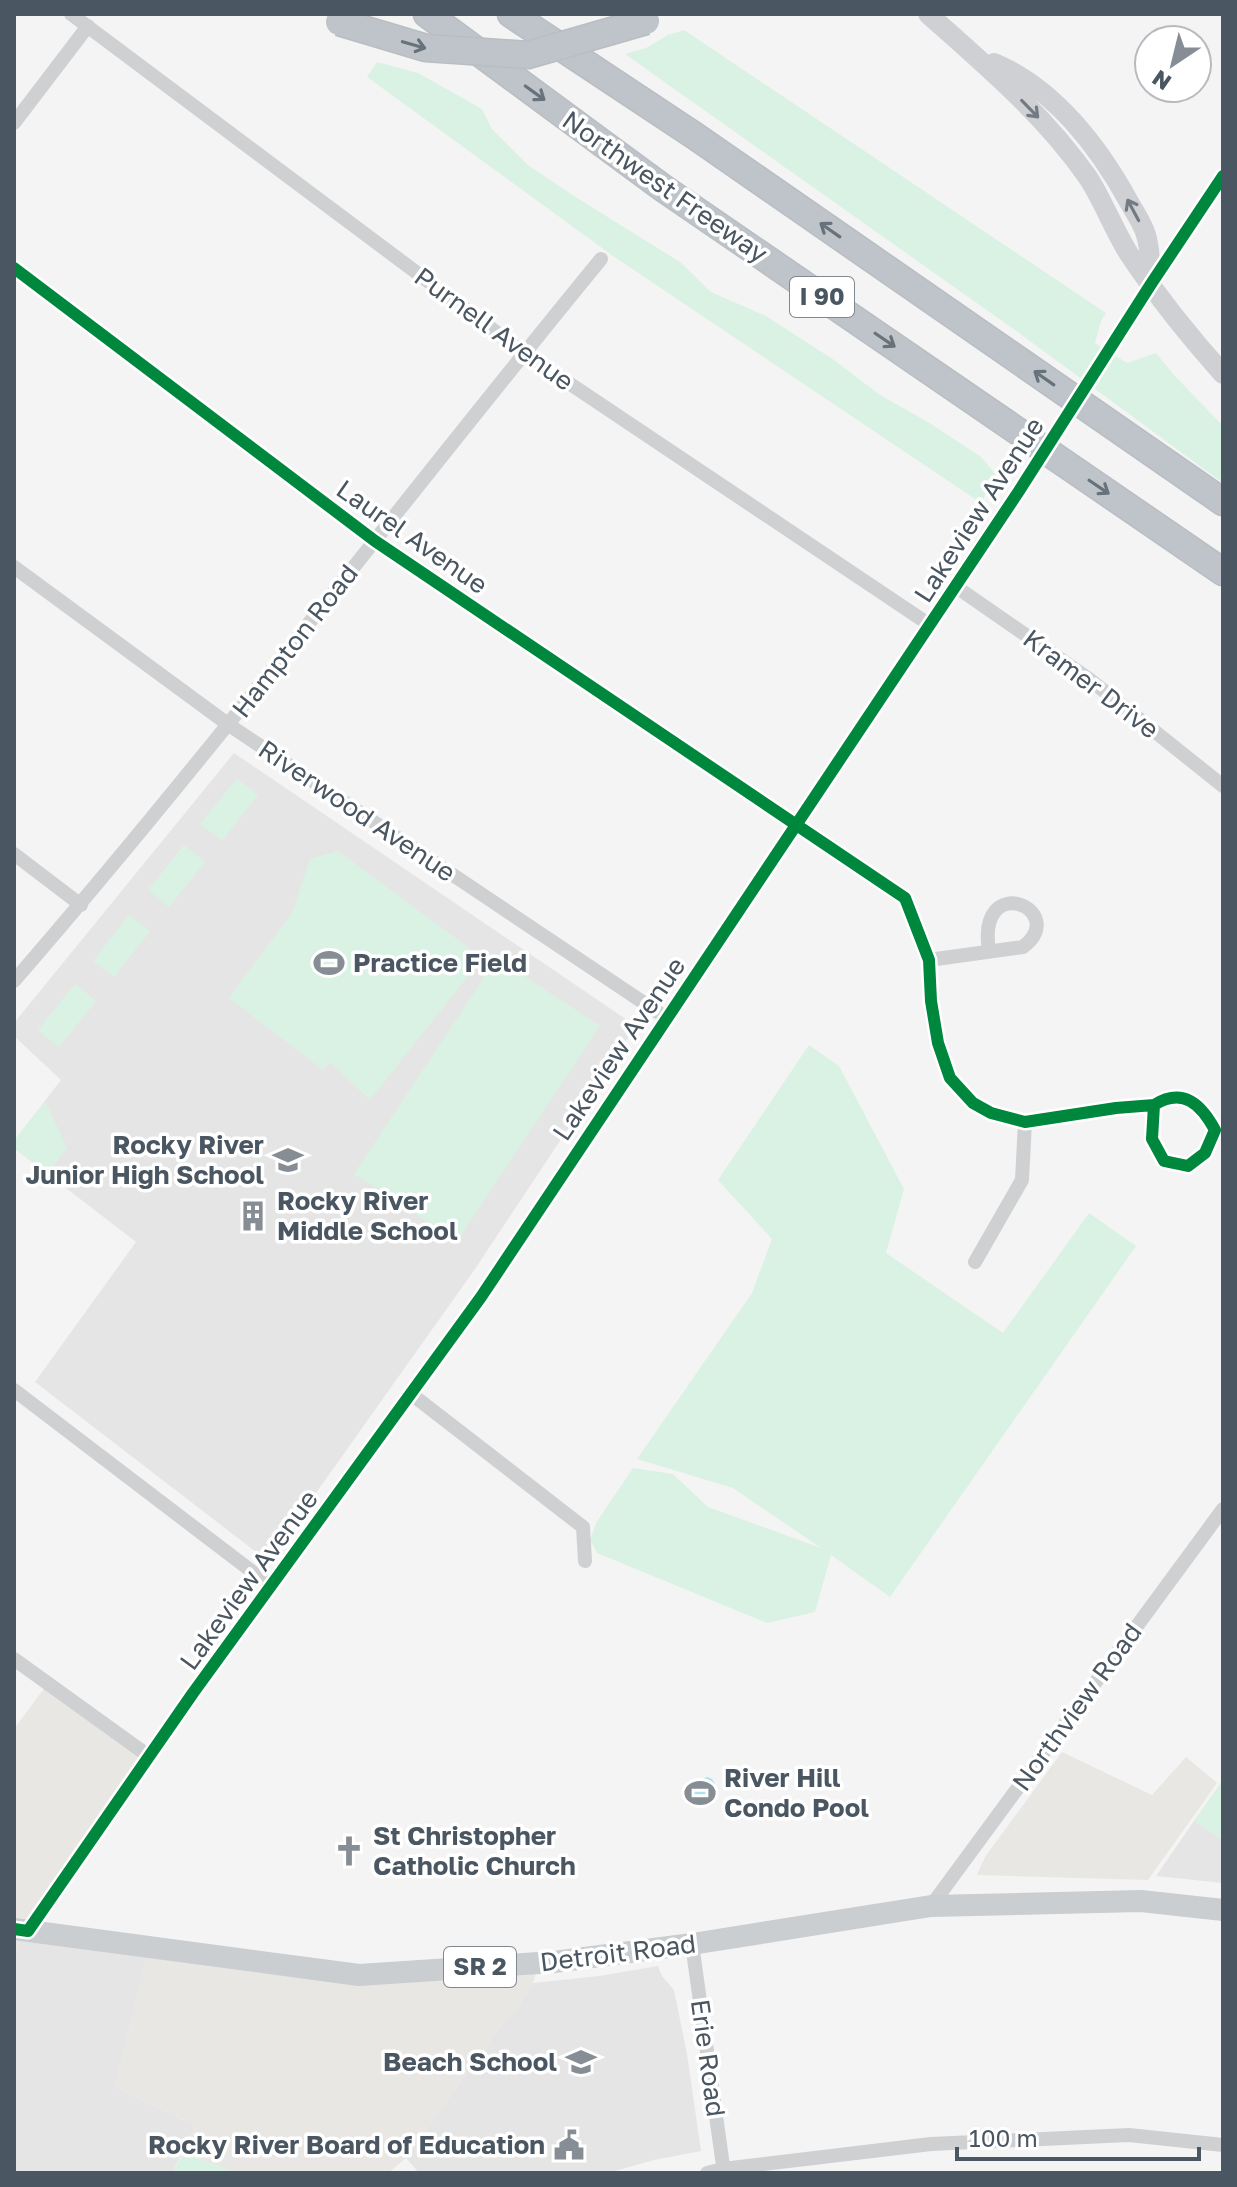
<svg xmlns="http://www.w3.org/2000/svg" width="1237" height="2187" viewBox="0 0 1237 2187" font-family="'Golos Text',sans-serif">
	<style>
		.commercial { fill: #e8e7e3 }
		.education { fill: #e6e5e6 }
		.green { fill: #d9f2e3 }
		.water { fill: #aee2f0 }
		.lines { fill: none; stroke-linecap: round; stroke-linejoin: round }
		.highway-casing { stroke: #b9bec3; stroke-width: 29 }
		.street { stroke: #ced0d2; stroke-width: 14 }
		.secondary { stroke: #ced0d4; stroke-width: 20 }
		.primary { stroke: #caced1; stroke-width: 22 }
		.highway { stroke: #bec4c9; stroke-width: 26 }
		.highway-bridge-casing { stroke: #b9bec3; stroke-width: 29; stroke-linecap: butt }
		.street-bridge { stroke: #ced0d2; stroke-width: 14 }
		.highway-bridge { stroke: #bec4c9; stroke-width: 26 }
		.cycleway-casing { stroke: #fff; stroke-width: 17 }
		.cycleway { stroke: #00873e; stroke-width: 12 }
		.oneway { stroke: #67727b }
		.oneway2 { stroke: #727b84 }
		.labels { text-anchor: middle; stroke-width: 7; stroke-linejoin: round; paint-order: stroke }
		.shield { fill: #fff; stroke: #808990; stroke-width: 2 }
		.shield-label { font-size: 24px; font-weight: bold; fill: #4a5661 }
		.street-label { font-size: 26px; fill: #4a5661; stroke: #fff }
		.poi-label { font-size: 26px; font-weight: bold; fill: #4a5661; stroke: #fff; text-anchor: start }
	</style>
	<rect width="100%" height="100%" fill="#f4f4f4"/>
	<path class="commercial" d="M 51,1679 L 147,1748 L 25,1922 L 14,1957 L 14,1729 Z
		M 1062,1752 L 1152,1795 L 1186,1757 L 1217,1783 L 1148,1880 L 977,1875 L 985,1857 Z
		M 152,1937 L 338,1963 L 396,1966 L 542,1952 L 533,1983 L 516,2010 L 499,2028 L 406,2158 L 388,2173 L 236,2173 L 183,2153 L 196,2126 L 115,2087 Z"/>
	<path class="education" d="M 234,753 L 636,1026 L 475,1269 L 274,1552 L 260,1555 L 35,1382 L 136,1242 L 14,1148 L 14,1141 L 61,1080 L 14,1036 L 14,1023 Z
		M 1223,1780 L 1223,1883 L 1156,1876 L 1194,1821 Z
		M 25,1922 L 152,1937 L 115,2087 L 196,2126 L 172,2173 L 14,2173 L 14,1957 Z
		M 658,1966 L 662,1976 L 674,1990 L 687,2054 L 701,2151 L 654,2160 L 608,2173 L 419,2173 L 406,2158 L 499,2028 L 516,2010 L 533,1983 L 599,1976 Z"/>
	<path class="green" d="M 684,30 L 1106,313 L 1101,321 L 1095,343 L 1127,363 L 1156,353 L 1173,374 L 1223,426 L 1223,483 L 1019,333 L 625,54 L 646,48 L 668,35 Z
		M 377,62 L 418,73 L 482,109 L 492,129 L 528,165 L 574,196 L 680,262 L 711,292 L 766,316 L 834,360 L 880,395 L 928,422 L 981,457 L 996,475 L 981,503 L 613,256 L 367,77 Z
		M 237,778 L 258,795 L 222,841 L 200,824 Z
		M 184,845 L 205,862 L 169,907 L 148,890 Z
		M 338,851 L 469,948 L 472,971 L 370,1100 L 330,1062 L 323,1070 L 229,998 L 292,913 L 310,859 Z
		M 129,915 L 150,931 L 114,977 L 93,961 Z
		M 497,958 L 600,1026 L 457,1241 L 354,1174 Z
		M 75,984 L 96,1001 L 59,1047 L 38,1030 Z
		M 809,1045 L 839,1066 L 904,1189 L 886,1253 L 1003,1333 L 1089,1213 L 1136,1246 L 890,1597 L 831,1555 L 815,1612 L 767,1623 L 597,1553 L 590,1540 L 596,1523 L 633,1468 L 673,1474 L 708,1507 L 821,1548 L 733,1488 L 637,1459 L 752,1293 L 772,1239 L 718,1180 Z
		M 45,1101 L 67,1148 L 47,1174 L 14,1148 L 14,1141 Z
		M 1223,1780 L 1223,1841 L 1194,1821 Z
		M 183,2153 L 236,2173 L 172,2173 Z"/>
	<path class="water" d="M 707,1777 L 712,1779 L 715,1784 L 708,1803 C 700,1807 696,1807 689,1801 C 687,1787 696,1781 707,1777 Z"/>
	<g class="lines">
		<g class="highway-casing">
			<path id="highway" d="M 427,14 L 663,188 L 1223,572
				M 511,14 L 695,136 L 1223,502"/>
		</g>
		<path class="street" d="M 71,14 L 524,353 L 930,625
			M 14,123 L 88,26
			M 14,268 L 375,541 L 905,898 L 929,960 L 931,1001 L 938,1043 L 950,1078 L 973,1103 L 991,1113 L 1025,1122 L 1116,1108 L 1154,1105 L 1152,1139 L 1164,1161 L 1188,1166 L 1205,1153 L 1215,1130 C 1201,1104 1183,1087 1154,1105
			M 1106,356 L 1223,176
			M 14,567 L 229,725 L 668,1019
			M 955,586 L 1089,679 L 1223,786
			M 14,854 L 81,905
			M 929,960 L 1023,947 C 1071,910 976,869 989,951
			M 14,981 C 217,747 404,499 601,259
			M 975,1262 L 1022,1180 L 1025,1122
			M 14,1390 L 271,1586
			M 410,1393 L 583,1527 L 585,1561
			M 14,1659 L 150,1757
			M 931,1906 L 1223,1509
			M 28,1931 L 193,1693 L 481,1297 L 1019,491
			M 692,1944 L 724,2173
			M 707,2173 L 723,2169 L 931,2144 L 1129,2135 L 1223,2145"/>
		<path class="secondary" d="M 928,14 C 985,65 1045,115 1089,179 C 1104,203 1114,230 1129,254 C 1157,296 1189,336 1223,374
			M 994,63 C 1054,88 1099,147 1129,202 C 1135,213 1143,224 1146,235 C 1151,251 1150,268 1151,284"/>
		<path class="primary" d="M 14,1929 L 359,1975 L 554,1962 L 692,1944 L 931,1906 L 1141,1901 L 1223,1910"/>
		<use href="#highway" class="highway"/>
		<g class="highway-bridge-casing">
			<path id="highway-bridge" d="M 339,22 L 426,48 L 528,55 L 646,21"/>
		</g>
		<path class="street-bridge" d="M 1019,491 L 1106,356"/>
		<use href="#highway-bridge" class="highway-bridge"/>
		<g class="cycleway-casing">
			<path id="cycleway" d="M 14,268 L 375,541 L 905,898 L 929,960 L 931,1001 L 938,1043 L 950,1078 L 973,1103 L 991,1113 L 1025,1122 L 1116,1108 L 1154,1105 L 1152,1139 L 1164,1161 L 1188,1166 L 1205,1153 L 1215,1130 C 1201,1104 1183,1087 1154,1105
				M 14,1929 L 28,1931 L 193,1693 L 481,1297 L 1019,491 L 1151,284 L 1223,176"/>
		</g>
		<use href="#cycleway" class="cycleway"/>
	</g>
	<defs><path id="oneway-shaft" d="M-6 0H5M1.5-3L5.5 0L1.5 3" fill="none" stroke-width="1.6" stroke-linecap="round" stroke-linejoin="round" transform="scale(2)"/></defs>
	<g class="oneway">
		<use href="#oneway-shaft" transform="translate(414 45) rotate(16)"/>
		<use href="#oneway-shaft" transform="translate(535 93) rotate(36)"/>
		<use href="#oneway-shaft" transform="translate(830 230) rotate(-145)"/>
		<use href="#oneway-shaft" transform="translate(885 340) rotate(34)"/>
		<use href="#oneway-shaft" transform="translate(1044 378) rotate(-145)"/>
		<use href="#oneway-shaft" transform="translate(1099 487) rotate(34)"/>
	</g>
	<g class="oneway2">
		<use href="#oneway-shaft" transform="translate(1030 109) rotate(46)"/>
		<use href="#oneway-shaft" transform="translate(1133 210) rotate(-118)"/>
	</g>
	<defs>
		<g id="stadium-bare" transform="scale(2.4)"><path d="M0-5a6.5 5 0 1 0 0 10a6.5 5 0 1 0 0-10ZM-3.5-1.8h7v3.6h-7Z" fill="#868d94" stroke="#fff" stroke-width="2.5" paint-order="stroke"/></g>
		<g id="school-bare" transform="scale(2.4)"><path d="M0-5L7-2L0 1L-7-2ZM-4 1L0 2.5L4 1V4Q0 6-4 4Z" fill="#868d94" stroke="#fff" stroke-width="2.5" paint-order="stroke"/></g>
		<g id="building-bare" transform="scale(2.4)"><path d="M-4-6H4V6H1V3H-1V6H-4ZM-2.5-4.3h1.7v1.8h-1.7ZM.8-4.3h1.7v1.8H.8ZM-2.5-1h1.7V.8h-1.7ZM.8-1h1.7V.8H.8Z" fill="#868d94" stroke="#fff" stroke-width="2.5" paint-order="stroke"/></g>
		<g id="church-bare" transform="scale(2.4)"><path d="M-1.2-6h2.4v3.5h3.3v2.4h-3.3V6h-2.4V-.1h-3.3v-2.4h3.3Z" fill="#868d94" stroke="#fff" stroke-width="2.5" paint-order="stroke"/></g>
		<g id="civic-bare" transform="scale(2.4)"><path d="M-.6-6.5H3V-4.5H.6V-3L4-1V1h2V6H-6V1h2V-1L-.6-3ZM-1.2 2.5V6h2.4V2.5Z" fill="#868d94" stroke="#fff" stroke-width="2.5" paint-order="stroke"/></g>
	</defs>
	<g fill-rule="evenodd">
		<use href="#stadium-bare" x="329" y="963"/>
		<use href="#school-bare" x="288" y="1160"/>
		<use href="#building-bare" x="253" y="1216"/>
		<use href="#stadium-bare" x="700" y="1793"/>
		<use href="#church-bare" x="349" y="1851"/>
		<use href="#school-bare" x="581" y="2062"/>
		<use href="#civic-bare" x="569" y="2145"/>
	</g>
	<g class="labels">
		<g class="shield">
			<rect x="790" y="277" width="64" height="40" rx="6"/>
			<rect x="444" y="1947" width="72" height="40" rx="6"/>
		</g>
		<g class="shield-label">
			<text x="822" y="305">I 90</text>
			<text x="480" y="1975">SR 2</text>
		</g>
		<g class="street-label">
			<text transform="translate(665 187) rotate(35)" y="9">Northwest Freeway</text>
			<text transform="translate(494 329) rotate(36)" y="9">Purnell Avenue</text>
			<text transform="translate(979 510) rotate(-57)" y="9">Lakeview Avenue</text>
			<text transform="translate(412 537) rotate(35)" y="9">Laurel Avenue</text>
			<text transform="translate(295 641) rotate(-52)" y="9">Hampton Road</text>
			<text transform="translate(1091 684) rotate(37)" y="9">Kramer Drive</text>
			<text transform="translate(357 811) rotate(34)" y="9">Riverwood Avenue</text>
			<text transform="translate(619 1049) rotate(-56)" y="9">Lakeview Avenue</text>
			<text transform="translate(249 1580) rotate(-54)" y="9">Lakeview Avenue</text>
			<text transform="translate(1077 1707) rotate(-54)" y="9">Northview Road</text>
			<text transform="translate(618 1953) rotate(-7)" y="9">Detroit Road</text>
			<text transform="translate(708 2058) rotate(82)" y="9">Erie Road</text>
		</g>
		<g class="poi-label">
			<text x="353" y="972">Practice Field</text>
			<text x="264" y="1154" text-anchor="end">Rocky River<tspan x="264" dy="30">Junior High School</tspan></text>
			<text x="277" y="1210">Rocky River<tspan x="277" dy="30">Middle School</tspan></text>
			<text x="724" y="1787">River Hill<tspan x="724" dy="30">Condo Pool</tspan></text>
			<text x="373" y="1845">St Christopher<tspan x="373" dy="30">Catholic Church</tspan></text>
			<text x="557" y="2071" text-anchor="end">Beach School</text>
			<text x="545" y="2154" text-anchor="end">Rocky River Board of Education</text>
		</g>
	</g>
	<rect width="1237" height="2187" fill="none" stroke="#4a5661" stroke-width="32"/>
	<g transform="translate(1173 64) rotate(215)"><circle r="38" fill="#ffffff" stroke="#b7bbc0" stroke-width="2"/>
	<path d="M0-6L14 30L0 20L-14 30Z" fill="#868d94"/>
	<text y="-12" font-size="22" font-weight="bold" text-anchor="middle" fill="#4a5661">N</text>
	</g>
	<path d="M957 2147v12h242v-12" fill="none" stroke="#4a5661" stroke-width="4"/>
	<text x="969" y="2147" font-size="24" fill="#4a5661" stroke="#ffffff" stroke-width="6" paint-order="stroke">100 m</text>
</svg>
